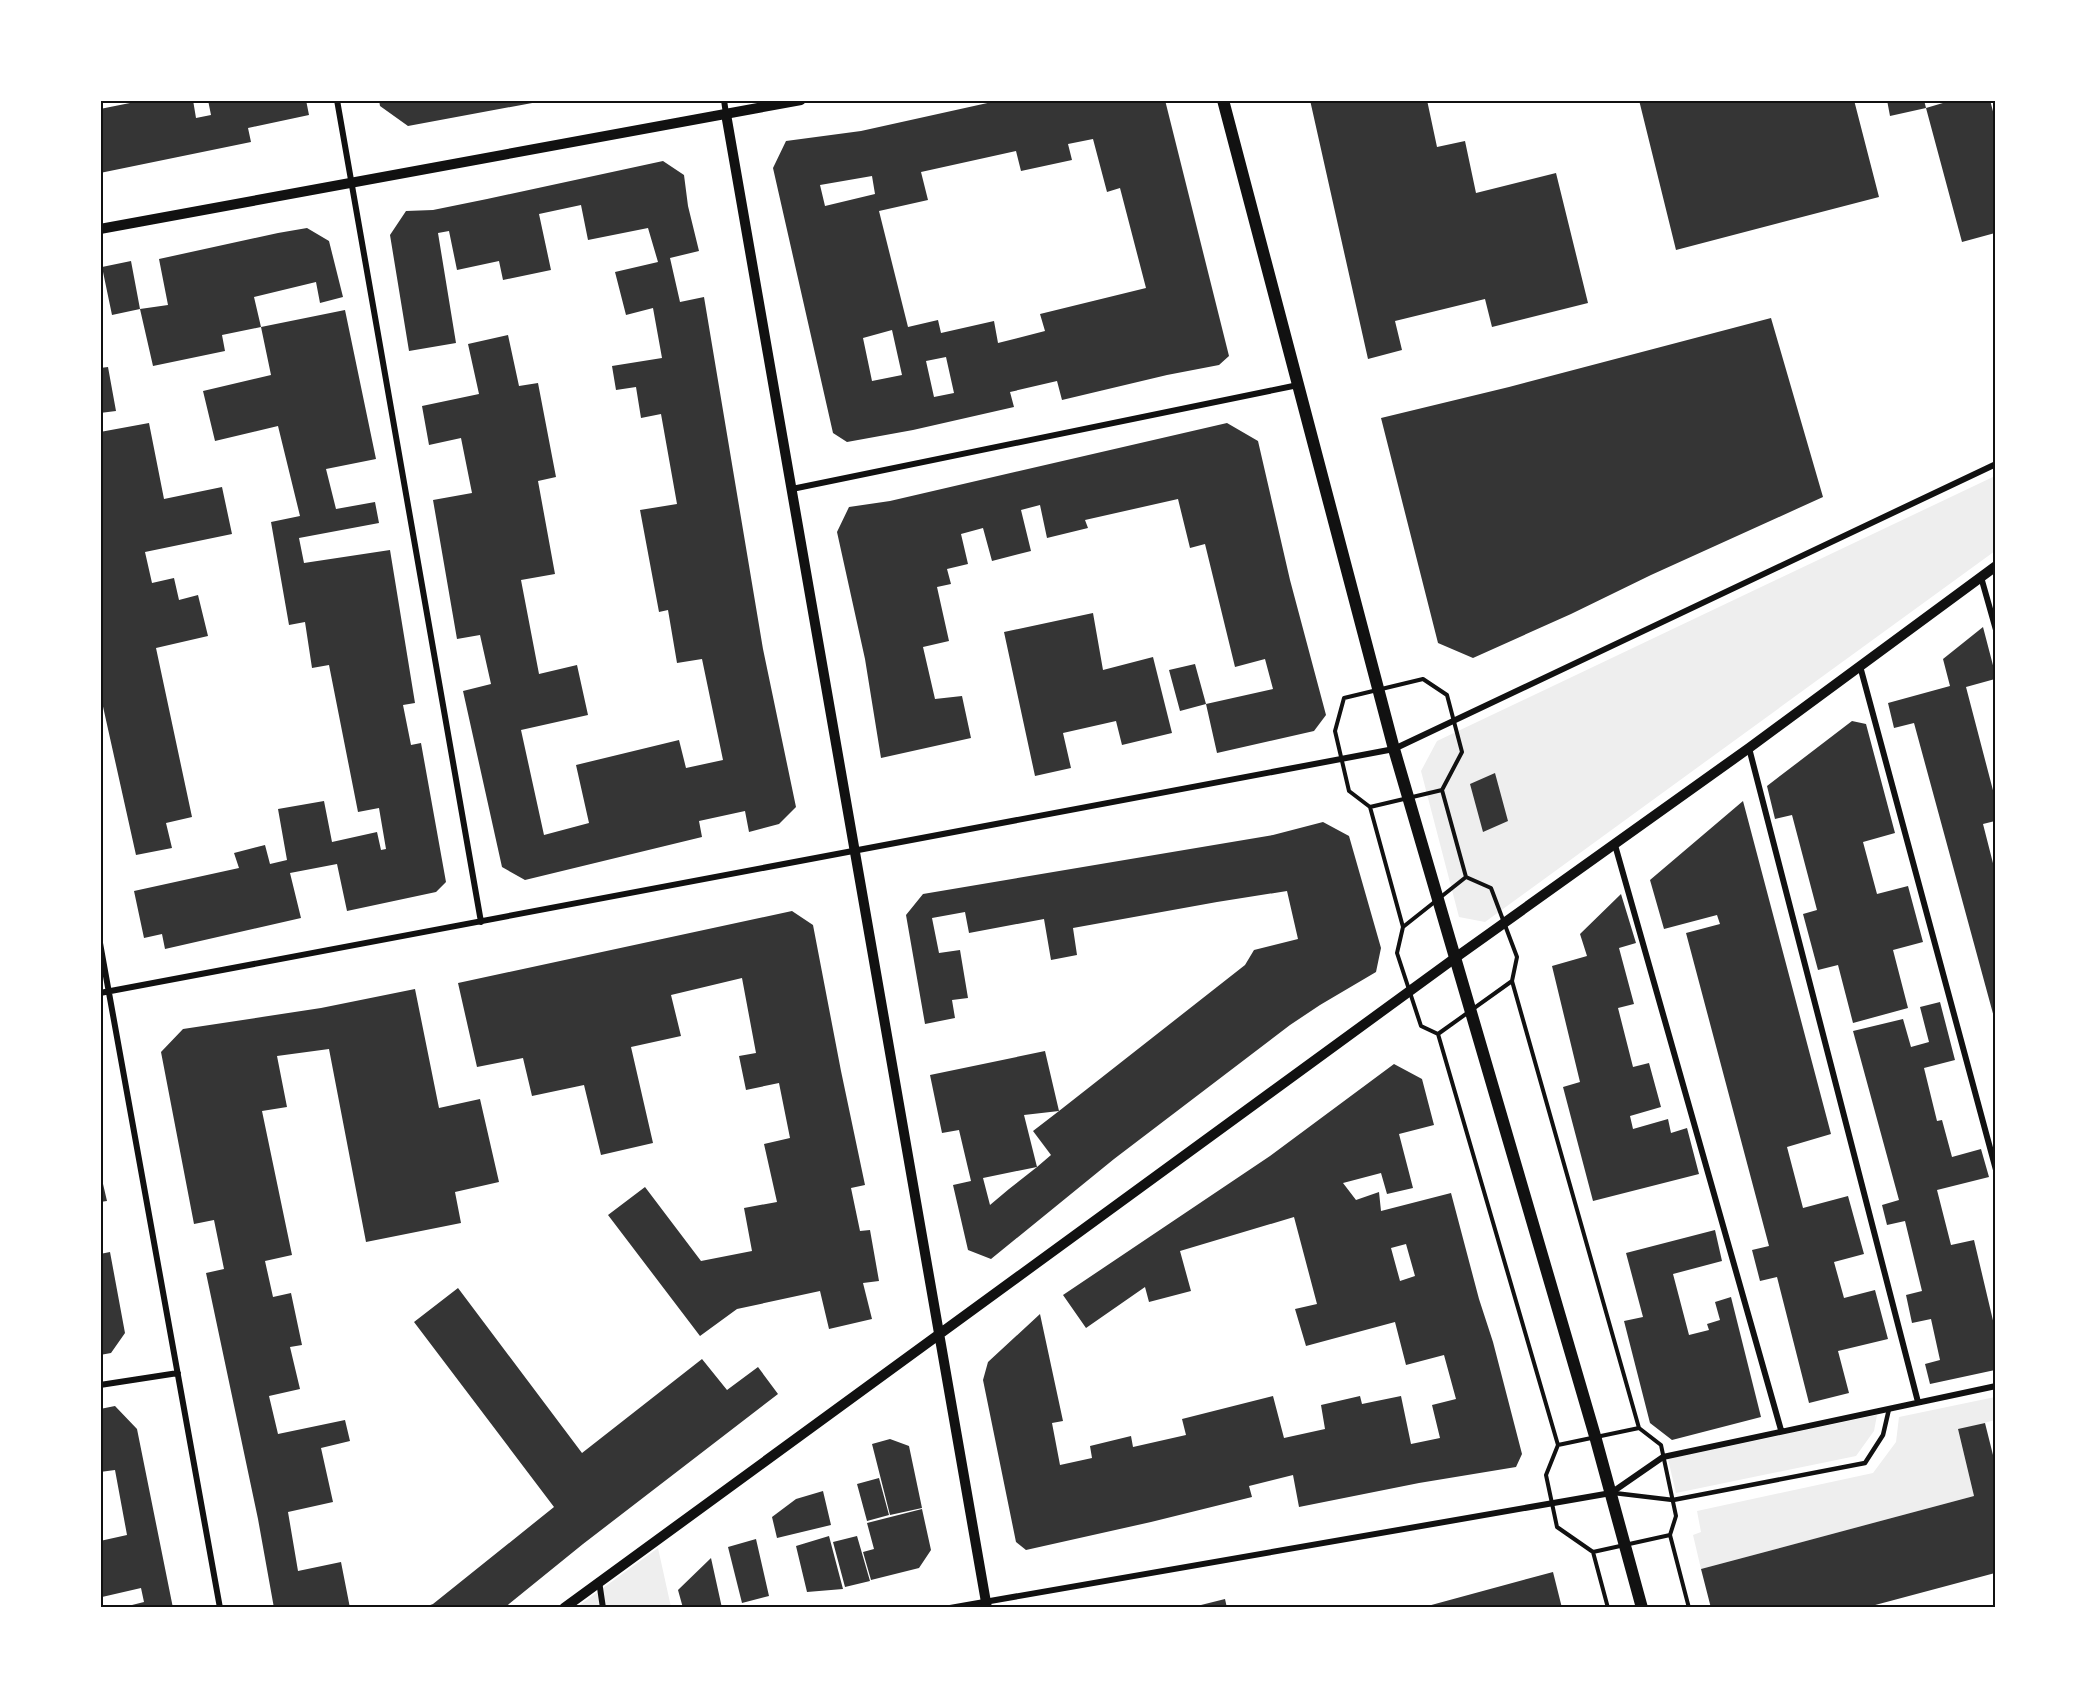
<svg xmlns="http://www.w3.org/2000/svg" width="2096" height="1708" viewBox="0 0 2096 1708" font-family="Montserrat,sans-serif">
	<style>
		.green { fill: #eee }
		.building { fill: #353535; fill-rule: evenodd }
		.lines { fill: none; stroke-linecap: round; stroke-linejoin: round }
		.path { stroke: #111; stroke-width: 4 }
		.service { stroke: #111; stroke-width: 4.5 }
		.minor { stroke: #111; stroke-width: 6 }
		.tertiary { stroke: #111; stroke-width: 10 }
		.secondary { stroke: #111; stroke-width: 12 }
		.neatline { fill: none; stroke: #111; stroke-width: 2 }
	</style>
	<rect width="100%" height="100%" fill="#fff"/>
	<path class="green" d="M 1995,476 L 1995,551 L 1485,922 L 1459,917 L 1421,771 L 1437,741 Z
		M 1995,1397 L 1995,1420 L 1958,1430 L 1974,1496 L 1701,1569 L 1693,1535 L 1701,1532 L 1697,1511 L 1873,1473 L 1896,1442 L 1899,1417 Z
		M 1877,1415 L 1874,1431 L 1856,1456 L 1676,1493 L 1668,1459 Z
		M 658,1548 L 671,1607 L 577,1607 Z"/>
	<path class="building" d="M 145,100 L 193,100 L 196,118 L 211,115 L 208,100 L 306,100 L 309,115 L 248,128 L 251,142 L 100,173 L 100,109 Z
		M 379,100 L 543,100 L 543,101 L 408,126 L 380,106 Z
		M 1001,100 L 1165,100 L 1229,356 L 1219,365 L 1167,375 L 1062,400 L 1057,381 L 1010,392 L 1014,407 L 913,430 L 847,442 L 833,433 L 773,168 L 786,141 L 861,131 ZM 1093,139 L 1107,192 L 1120,188 L 1146,288 L 1040,314 L 1045,331 L 998,343 L 994,321 L 941,333 L 938,320 L 908,327 L 879,211 L 928,200 L 921,172 L 1016,151 L 1021,171 L 1072,160 L 1068,144 ZM 872,176 L 875,194 L 825,206 L 820,185 ZM 892,330 L 902,375 L 872,381 L 863,338 ZM 946,357 L 954,393 L 934,397 L 926,361 Z
		M 1310,100 L 1427,100 L 1437,147 L 1465,141 L 1476,193 L 1556,173 L 1588,303 L 1492,327 L 1485,299 L 1395,321 L 1402,350 L 1368,359 Z
		M 1639,100 L 1854,100 L 1879,197 L 1676,250 Z
		M 1887,100 L 1924,100 L 1926,108 L 1890,116 Z
		M 1953,100 L 1990,100 L 1995,119 L 1995,233 L 1962,242 L 1926,108 Z
		M 663,161 L 684,175 L 688,206 L 699,251 L 670,258 L 680,302 L 704,297 L 763,649 L 796,807 L 779,824 L 749,832 L 745,811 L 699,821 L 702,837 L 525,880 L 502,867 L 463,691 L 491,684 L 480,635 L 457,639 L 433,500 L 472,493 L 461,438 L 429,445 L 422,406 L 479,394 L 468,344 L 508,335 L 519,386 L 538,383 L 556,477 L 538,481 L 555,574 L 521,580 L 539,674 L 577,665 L 588,715 L 521,730 L 544,835 L 589,823 L 576,765 L 679,740 L 686,768 L 723,760 L 702,659 L 677,663 L 668,610 L 659,612 L 640,510 L 677,504 L 661,414 L 641,418 L 636,387 L 616,390 L 612,366 L 662,358 L 653,308 L 626,315 L 615,272 L 658,262 L 648,228 L 588,240 L 581,205 L 539,214 L 551,270 L 503,280 L 499,261 L 457,270 L 449,231 L 438,233 L 456,343 L 409,351 L 390,235 L 406,211 L 433,210 L 487,199 Z
		M 307,228 L 329,241 L 343,297 L 320,303 L 316,282 L 254,297 L 261,327 L 222,335 L 225,351 L 153,366 L 140,309 L 168,305 L 159,259 L 278,233 Z
		M 131,261 L 140,309 L 112,315 L 102,267 Z
		M 345,310 L 376,459 L 326,469 L 336,509 L 375,502 L 379,523 L 299,538 L 304,563 L 390,550 L 415,703 L 403,705 L 411,745 L 421,743 L 446,882 L 436,892 L 347,911 L 337,864 L 290,873 L 301,918 L 165,949 L 162,934 L 144,938 L 134,891 L 239,868 L 234,853 L 265,845 L 270,864 L 287,860 L 278,809 L 324,801 L 332,842 L 377,832 L 381,850 L 386,849 L 379,808 L 358,812 L 329,665 L 312,668 L 305,622 L 289,625 L 271,522 L 300,516 L 278,426 L 215,441 L 203,391 L 271,375 L 261,327 Z
		M 1771,318 L 1823,497 L 1651,575 L 1571,614 L 1473,658 L 1438,643 L 1381,418 L 1509,387 Z
		M 108,367 L 116,411 L 100,413 L 100,368 Z
		M 149,423 L 164,499 L 222,487 L 232,534 L 145,552 L 152,583 L 174,578 L 179,600 L 198,595 L 208,636 L 156,648 L 192,817 L 166,823 L 172,848 L 136,855 L 100,693 L 100,432 Z
		M 1227,423 L 1258,441 L 1290,580 L 1326,715 L 1314,731 L 1217,753 L 1206,704 L 1180,711 L 1169,670 L 1195,664 L 1206,704 L 1273,689 L 1265,659 L 1235,667 L 1205,544 L 1190,548 L 1178,499 L 1085,520 L 1088,528 L 1047,538 L 1040,505 L 1021,510 L 1031,551 L 992,561 L 983,528 L 961,534 L 968,564 L 947,569 L 951,584 L 937,587 L 949,641 L 923,647 L 935,699 L 962,696 L 971,738 L 881,758 L 865,659 L 837,532 L 849,507 L 890,501 Z
		M 1093,613 L 1103,670 L 1153,657 L 1172,733 L 1122,745 L 1116,721 L 1063,733 L 1071,768 L 1035,776 L 1004,632 Z
		M 1983,627 L 1995,673 L 1995,679 L 1966,687 L 1995,798 L 1995,821 L 1983,824 L 1995,871 L 1995,1021 L 1914,723 L 1894,728 L 1888,703 L 1950,686 L 1943,659 Z
		M 1852,721 L 1866,724 L 1895,833 L 1863,842 L 1877,894 L 1908,886 L 1923,942 L 1893,950 L 1908,1008 L 1853,1023 L 1838,965 L 1818,970 L 1803,914 L 1817,910 L 1792,815 L 1775,819 L 1767,786 Z
		M 1495,773 L 1508,821 L 1483,832 L 1470,784 Z
		M 1743,801 L 1831,1134 L 1787,1147 L 1803,1208 L 1848,1196 L 1864,1254 L 1834,1262 L 1844,1298 L 1875,1290 L 1888,1339 L 1838,1351 L 1849,1393 L 1809,1403 L 1777,1277 L 1760,1281 L 1752,1250 L 1769,1246 L 1686,933 L 1720,924 L 1717,915 L 1664,929 L 1650,880 Z
		M 1323,822 L 1349,836 L 1381,948 L 1376,972 L 1320,1005 L 1290,1025 L 1114,1159 L 991,1259 L 968,1250 L 953,1185 L 971,1181 L 959,1130 L 942,1133 L 930,1075 L 1045,1051 L 1059,1111 L 1245,965 L 1254,950 L 1298,939 L 1287,891 L 1217,902 L 1073,928 L 1077,955 L 1051,960 L 1044,919 L 969,933 L 965,912 L 932,918 L 939,953 L 960,950 L 968,998 L 952,1000 L 955,1018 L 925,1024 L 906,915 L 923,894 L 1273,835 ZM 1059,1111 L 1033,1131 L 1051,1155 L 1037,1167 L 1024,1115 ZM 1037,1167 L 1009,1189 L 990,1205 L 983,1178 Z
		M 1621,894 L 1636,943 L 1619,948 L 1634,1004 L 1618,1008 L 1633,1067 L 1649,1063 L 1661,1107 L 1630,1116 L 1633,1129 L 1668,1119 L 1671,1133 L 1687,1128 L 1699,1174 L 1593,1201 L 1563,1087 L 1580,1082 L 1552,966 L 1587,956 L 1580,934 Z
		M 792,911 L 813,925 L 841,1071 L 865,1185 L 851,1188 L 860,1231 L 870,1230 L 879,1281 L 863,1283 L 872,1319 L 829,1329 L 820,1291 L 737,1309 L 700,1336 L 608,1215 L 645,1187 L 701,1261 L 752,1251 L 744,1208 L 777,1202 L 764,1144 L 790,1138 L 779,1083 L 746,1090 L 739,1056 L 756,1053 L 742,978 L 671,995 L 681,1036 L 631,1047 L 653,1143 L 601,1155 L 584,1085 L 532,1096 L 523,1058 L 477,1067 L 458,983 Z
		M 415,989 L 439,1108 L 480,1099 L 499,1182 L 455,1192 L 461,1223 L 366,1242 L 329,1049 L 277,1056 L 287,1107 L 262,1111 L 292,1255 L 265,1261 L 273,1297 L 291,1293 L 302,1345 L 290,1347 L 300,1389 L 269,1396 L 278,1434 L 345,1420 L 350,1441 L 321,1448 L 333,1502 L 288,1512 L 298,1571 L 341,1562 L 350,1608 L 274,1608 L 258,1519 L 206,1273 L 224,1269 L 214,1220 L 194,1224 L 161,1052 L 183,1029 L 321,1008 Z
		M 1940,1002 L 1955,1060 L 1924,1068 L 1937,1121 L 1942,1120 L 1952,1157 L 1981,1149 L 1989,1177 L 1937,1190 L 1951,1245 L 1974,1240 L 1995,1329 L 1995,1370 L 1930,1384 L 1925,1364 L 1940,1360 L 1931,1319 L 1912,1323 L 1906,1295 L 1922,1291 L 1905,1221 L 1887,1225 L 1882,1205 L 1899,1200 L 1853,1031 L 1903,1019 L 1911,1047 L 1929,1042 L 1920,1007 Z
		M 1394,1064 L 1422,1079 L 1434,1125 L 1399,1134 L 1413,1188 L 1387,1194 L 1381,1173 L 1343,1183 L 1356,1200 L 1379,1192 L 1381,1211 L 1451,1193 L 1479,1299 L 1493,1342 L 1522,1454 L 1516,1467 L 1419,1483 L 1299,1507 L 1293,1475 L 1249,1486 L 1252,1497 L 1151,1522 L 1026,1550 L 1016,1542 L 983,1380 L 988,1362 L 1040,1314 L 1063,1421 L 1052,1423 L 1060,1465 L 1092,1458 L 1090,1446 L 1131,1436 L 1133,1447 L 1186,1435 L 1182,1419 L 1273,1396 L 1284,1438 L 1325,1429 L 1321,1405 L 1360,1396 L 1362,1404 L 1401,1396 L 1411,1444 L 1440,1438 L 1432,1405 L 1456,1399 L 1444,1355 L 1406,1365 L 1395,1322 L 1306,1346 L 1295,1309 L 1317,1304 L 1294,1217 L 1180,1251 L 1191,1291 L 1149,1302 L 1145,1287 L 1086,1328 L 1063,1295 L 1270,1156 ZM 1406,1244 L 1415,1276 L 1400,1281 L 1391,1248 Z
		M 100,1171 L 107,1201 L 100,1202 Z
		M 1715,1230 L 1722,1261 L 1673,1274 L 1689,1335 L 1709,1330 L 1707,1324 L 1720,1320 L 1715,1302 L 1731,1297 L 1761,1417 L 1672,1440 L 1650,1423 L 1624,1321 L 1643,1317 L 1626,1253 Z
		M 110,1252 L 125,1333 L 111,1353 L 100,1355 L 100,1254 Z
		M 458,1288 L 582,1453 L 702,1359 L 727,1390 L 758,1367 L 778,1394 L 583,1544 L 504,1608 L 422,1608 L 433,1604 L 554,1507 L 414,1322 Z
		M 115,1406 L 137,1429 L 173,1608 L 120,1608 L 144,1602 L 141,1588 L 102,1597 L 100,1541 L 127,1535 L 115,1470 L 100,1472 L 100,1409 Z
		M 1985,1423 L 1995,1463 L 1995,1573 L 1864,1608 L 1711,1608 L 1701,1569 L 1974,1496 L 1958,1429 Z
		M 890,1439 L 909,1446 L 922,1508 L 890,1515 L 872,1444 Z
		M 879,1478 L 889,1515 L 867,1521 L 857,1484 Z
		M 823,1491 L 831,1525 L 777,1538 L 772,1517 L 796,1499 Z
		M 922,1509 L 931,1550 L 919,1568 L 871,1580 L 863,1552 L 874,1549 L 867,1523 Z
		M 829,1536 L 843,1589 L 807,1592 L 796,1546 Z
		M 857,1536 L 870,1581 L 845,1587 L 833,1542 Z
		M 756,1539 L 769,1596 L 742,1603 L 728,1547 Z
		M 711,1558 L 722,1608 L 683,1608 L 678,1590 Z
		M 1553,1572 L 1562,1608 L 1424,1608 L 1424,1607 Z
		M 1225,1599 L 1227,1608 L 1193,1608 L 1193,1607 Z"/>
	<g class="lines">
		<path class="path" d="M 1423,679 L 1447,695 L 1462,752 L 1442,790 L 1370,807 L 1349,791 L 1335,731 L 1344,698 Z
			M 1442,790 L 1466,877
			M 1370,807 L 1403,927
			M 1466,877 L 1491,888 L 1517,957 L 1512,981 L 1438,1034 L 1421,1026 L 1397,953 L 1403,927 Z
			M 1512,981 L 1639,1428
			M 1438,1034 L 1558,1445
			M 1639,1428 L 1661,1445 L 1676,1516 L 1670,1535 L 1593,1552 L 1557,1527 L 1546,1475 L 1558,1445 Z
			M 1670,1535 L 1689,1608
			M 1593,1552 L 1608,1608"/>
		<path class="service" d="M 1614,1493 L 1673,1500 L 1865,1463 L 1883,1435 L 1889,1409"/>
		<path class="minor" d="M 337,100 L 481,922
			M 724,100 L 726,114
			M 792,489 L 1298,385
			M 1981,577 L 1996,630
			M 1860,666 L 1996,1170
			M 1749,748 L 1918,1402
			M 1615,845 L 1781,1430
			M 100,943 L 220,1608
			M 100,993 L 1394,749 L 1996,464
			M 100,1385 L 178,1373
			M 599,1581 L 603,1608
			M 950,1608 L 1611,1493 L 1663,1457 L 1996,1386"/>
		<path class="tertiary" d="M 726,114 L 987,1608
			M 100,229 L 801,100
			M 564,1608 L 1455,958 L 1749,748 L 1996,566"/>
		<path class="secondary" d="M 1223,100 L 1394,749 L 1595,1436 L 1642,1608"/>
	</g>
	<rect width="2096" height="1708" fill="none" stroke="#ffffff" stroke-width="204"/>
	<rect x="102" y="102" width="1892" height="1504" class="neatline"/>
</svg>
